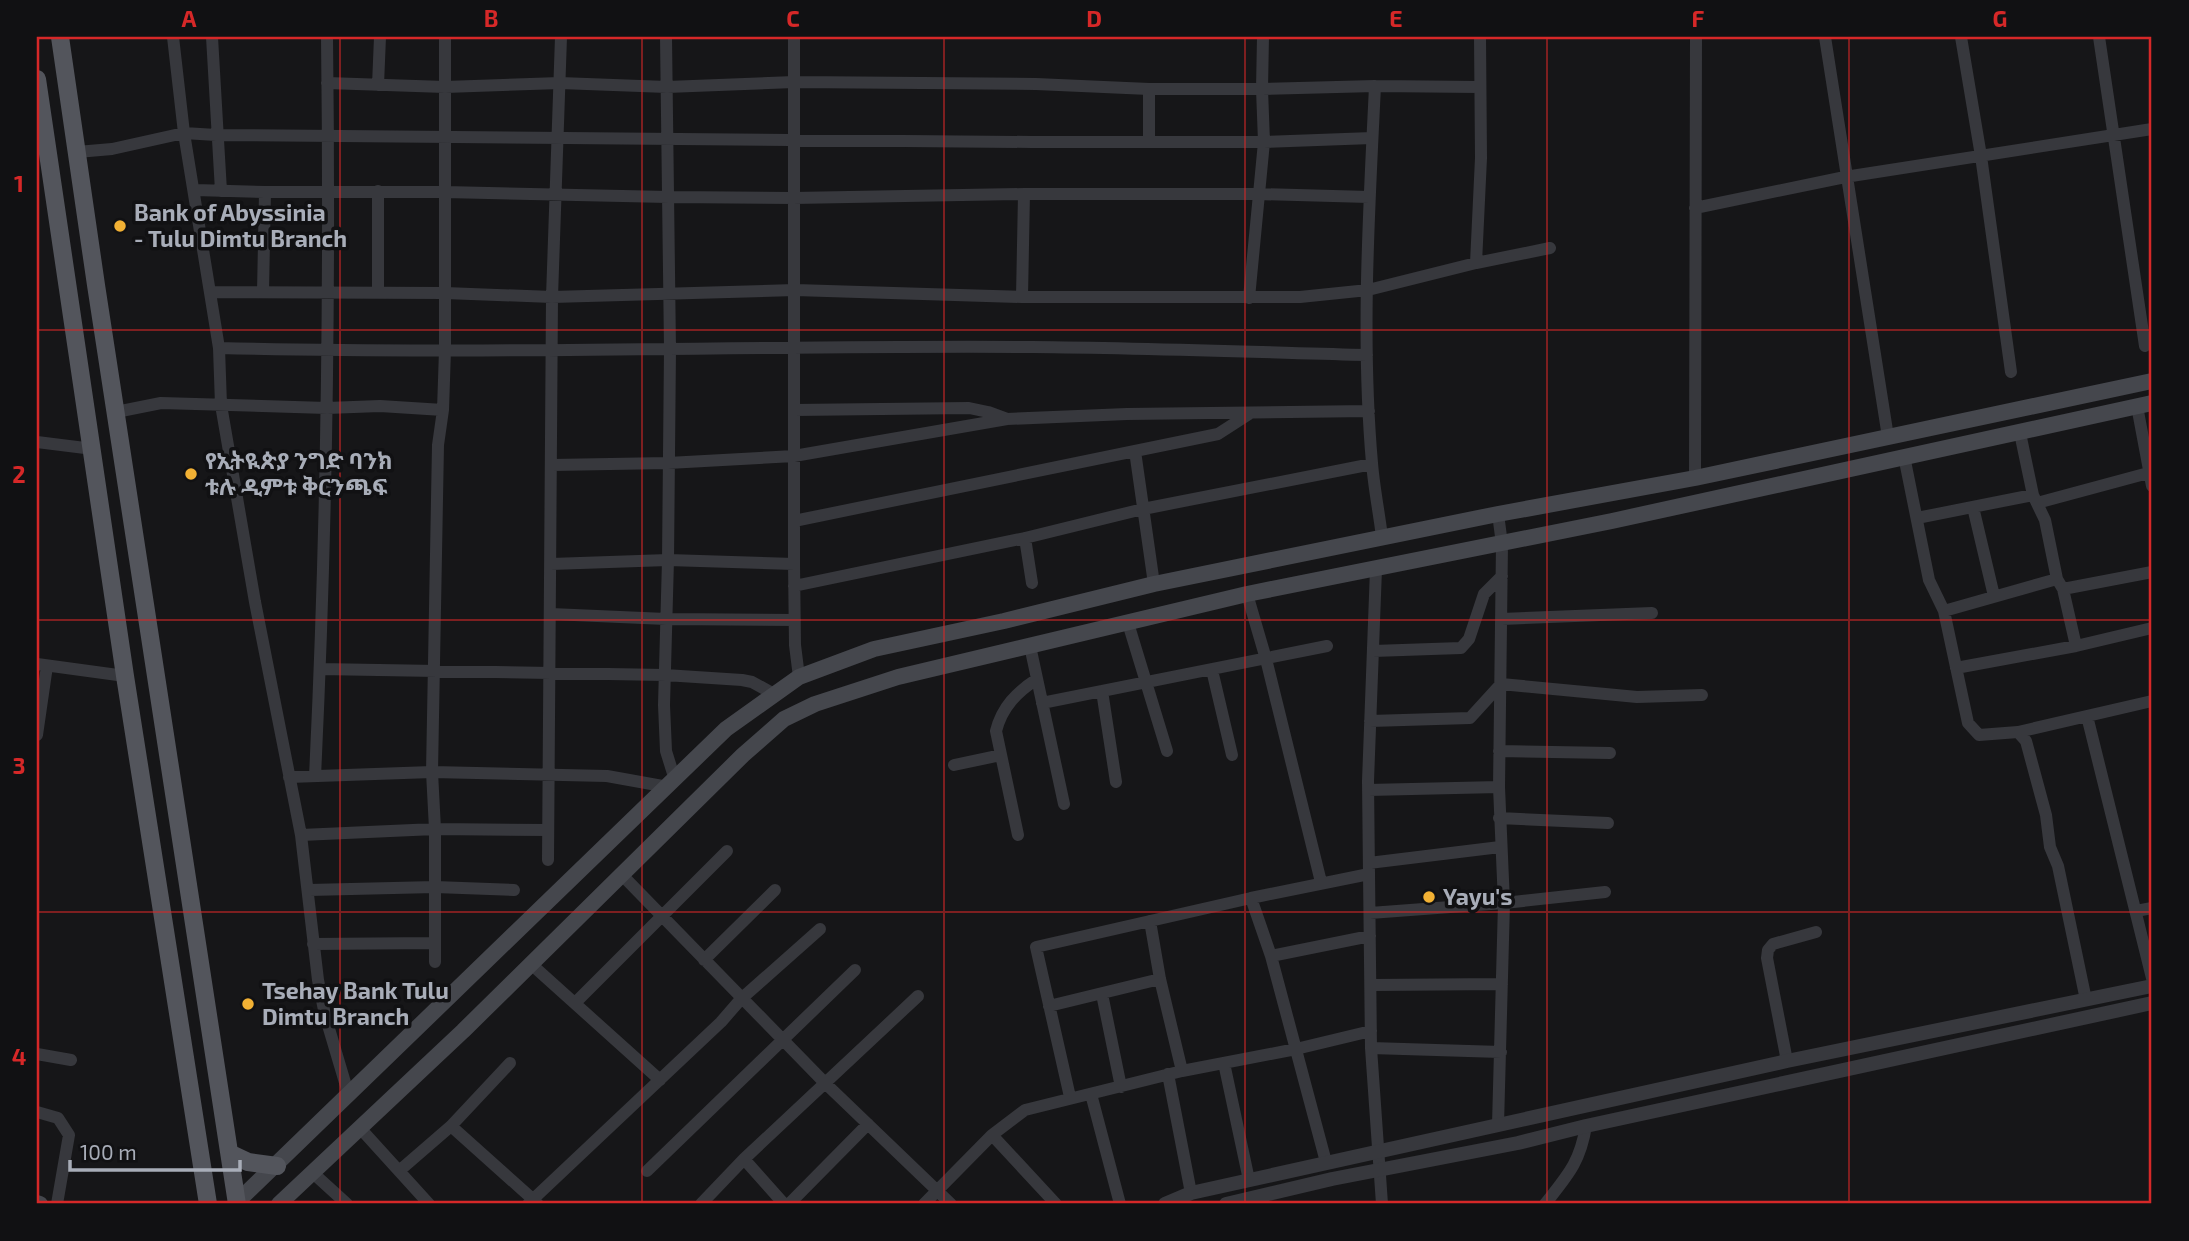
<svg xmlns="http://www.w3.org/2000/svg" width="2189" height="1241" viewBox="0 0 2189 1241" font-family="'Exo 2','Noto Sans Ethiopic',sans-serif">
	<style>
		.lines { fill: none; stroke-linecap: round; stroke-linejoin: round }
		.minor { stroke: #37383d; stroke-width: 12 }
		.tertiary { stroke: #37383d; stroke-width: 14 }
		.secondary { stroke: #45474d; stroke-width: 16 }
		.primary { stroke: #53555c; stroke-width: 18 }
		.grid { fill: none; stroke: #d62828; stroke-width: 2; stroke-opacity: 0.55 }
		.poi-dot { fill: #f2b134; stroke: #111113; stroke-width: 2.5 }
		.labels { text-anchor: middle; stroke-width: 7; stroke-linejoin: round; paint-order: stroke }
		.poi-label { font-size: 23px; font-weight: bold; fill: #a8adb8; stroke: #111113; text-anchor: start }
		.neatline { fill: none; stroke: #d62828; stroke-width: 2.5 }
		.grid-label { font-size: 23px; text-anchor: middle; font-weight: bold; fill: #d62828 }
	</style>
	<rect width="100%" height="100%" fill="#161618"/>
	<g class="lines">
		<path class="minor" d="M 173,37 L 184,133 L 219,348 L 221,405 L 255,602 L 301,835 L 318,980 L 325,1015 L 349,1096
			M 212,37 L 221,191
			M 666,37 L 670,349 L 668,560 L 664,705 L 666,751 L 675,780
			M 794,37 L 794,564 L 795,645 L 799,677
			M 1825,37 L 1888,437
			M 1961,37 L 1981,156 L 2011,372
			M 2099,37 L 2145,346
			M 327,83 L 445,87 L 560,83 L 667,87 L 794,82 L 1036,84 L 1149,89 L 1262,89 L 1263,37
			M 378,85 L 380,37
			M 1375,86 C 1369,211 1361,338 1372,463 C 1374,488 1379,512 1382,537
			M 1149,89 L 1149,140
			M 77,152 L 112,149 L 184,133 L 216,135 L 1032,142 L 1264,142 L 1372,138
			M 195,190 L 265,192 L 445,192 L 668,197 L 793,198 L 1024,194 L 1258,194 L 1369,197
			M 1695,208 L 1845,177 L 2152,129
			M 1476,263 L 1481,158 L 1480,37
			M 210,292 L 445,293 L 552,297 L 795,290 L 1022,297 L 1300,297 L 1368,290 L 1476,263 L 1550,248
			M 263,292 L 265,192
			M 378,292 L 378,191
			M 1022,297 L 1024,194
			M 1249,298 L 1264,142 L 1262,89 L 1375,86 L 1479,87
			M 219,348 C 490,355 761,345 1032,347 C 1144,348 1256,352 1367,355
			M 2137,406 L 2152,486
			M 794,410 L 969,408 L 988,412 L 1007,419
			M 116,412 L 161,403 L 327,408 L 380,406 L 443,410
			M 2020,433 L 2033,495 L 2045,520 L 2057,579 L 2063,589 L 2076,646
			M 37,442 L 93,449
			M 1135,451 L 1218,434 L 1249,414
			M 1904,456 L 1929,580 L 1944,611 L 1968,723 L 1979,735 L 2018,732 L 2152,701
			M 552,465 L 668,463 L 794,456 L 1007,419 L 1127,414 L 1369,411
			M 1695,478 L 1696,37
			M 2037,503 L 2152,472
			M 1973,507 L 1994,596
			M 1498,514 L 1502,544 L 1499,787 L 1504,903 L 1498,1125
			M 1917,518 L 2033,495
			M 794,521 L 1135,451 L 1154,584
			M 1025,538 L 1032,583
			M 551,564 L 668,560 L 794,564
			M 1376,569 L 1368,781 L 1369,874 L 1371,1048 L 1382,1204
			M 794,586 L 1025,538 L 1143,509 L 1372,464
			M 2063,589 L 2152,572
			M 1247,594 L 1266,659 L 1321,882
			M 1944,611 L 2057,579
			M 551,614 L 666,619 L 795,620
			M 1502,619 L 1652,613
			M 1128,623 L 1167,751
			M 1030,646 L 1064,804
			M 1373,651 L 1461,648 L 1469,639 L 1484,594 L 1502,576
			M 37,664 L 125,676
			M 1956,668 L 2076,646 L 2152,628
			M 320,669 L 665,675 L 742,680 L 752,682 L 774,694
			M 1212,670 L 1232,755
			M 1102,691 L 1116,782
			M 1042,703 L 1327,646
			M 2087,716 L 2152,978
			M 1370,721 L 1470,718 L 1501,684 L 1637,697 L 1702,695
			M 2018,732 L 2026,741 L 2046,815 L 2050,847 L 2058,866 L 2086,1000
			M 37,735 L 47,666
			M 1499,751 L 1610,753
			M 954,765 L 1001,755
			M 315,776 C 327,529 330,283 327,37
			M 289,777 L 432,772 L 607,776 L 668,787
			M 1368,790 L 1499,787
			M 1499,818 L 1608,823
			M 301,835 L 435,829 L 548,830
			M 1018,835 L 996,731 C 1002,707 1017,692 1037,679
			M 548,860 L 552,297 L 561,37
			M 1369,863 L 1500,847
			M 622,875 L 825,1083 L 951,1204
			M 309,890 L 435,887 L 514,890
			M 1251,898 L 1369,874
			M 2136,911 L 2152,908
			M 1370,913 L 1504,903 L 1605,892
			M 1150,921 L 1160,979 L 1182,1071
			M 313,944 L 435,943
			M 1271,956 L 1370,936
			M 704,960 L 775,890
			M 435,962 L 435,829 L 432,772 L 438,445 L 443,410 L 445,350 L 445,37
			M 531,964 L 660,1080
			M 1372,985 L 1502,984
			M 1102,994 L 1121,1087
			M 575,1003 L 727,851
			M 1049,1006 L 1160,979
			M 1371,1048 L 1501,1052
			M 37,1054 L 71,1060
			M 1787,1061 L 1767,958 L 1768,950 L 1773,944 L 1816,932
			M 1224,1063 L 1249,1180
			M 1168,1074 L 1191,1193
			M 1091,1094 L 1120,1204
			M 1070,1097 L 1036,947 L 1251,898 L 1271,956 L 1326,1162
			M 37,1112 L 58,1118 L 69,1135 L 57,1204
			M 451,1126 L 537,1203
			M 360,1128 L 429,1204
			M 992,1135 L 1056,1204
			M 744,1159 L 784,1204
			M 399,1171 L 451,1126 L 510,1063
			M 647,1171 L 855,970
			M 313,1173 L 347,1204
			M 528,1204 L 721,1022 L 741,999 L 820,929
			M 701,1204 L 744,1159 L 918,996
			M 789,1204 L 868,1124
			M 924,1204 L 992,1135 L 1025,1110 L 1182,1071 L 1296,1049 L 1371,1031
			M 1545,1204 C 1567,1176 1580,1163 1586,1126"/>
		<path class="tertiary" d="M 1165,1204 L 1191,1193 L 1787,1061 L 2152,986
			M 1226,1204 L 1332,1179 L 1518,1143 L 1586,1126 L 2152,1003"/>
		<path class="secondary" d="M 37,1203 L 40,1204
			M 235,1204 L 726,729 L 799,677 L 874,649 L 1004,621 L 1154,584 L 1498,514 L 1695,478 L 2152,381
			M 279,1204 L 463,1031 L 743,755 L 784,719 L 815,704 L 898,677 L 1247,594 L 1612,521 L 2152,403"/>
		<path class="primary" d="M 60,37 L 96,285 L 237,1204
			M 37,79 L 125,676 L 208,1204
			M 231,1154 L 248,1162 L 277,1166"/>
	</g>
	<path class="grid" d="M 340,37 L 340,1204M 642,37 L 642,1204M 944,37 L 944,1204M 1245,37 L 1245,1204M 1547,37 L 1547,1204M 1849,37 L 1849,1204M 37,330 L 2152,330M 37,620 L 2152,620M 37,912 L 2152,912"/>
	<g class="poi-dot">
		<circle cx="120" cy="226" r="7"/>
		<circle cx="191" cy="474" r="7"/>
		<circle cx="1429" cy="897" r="7"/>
		<circle cx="248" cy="1004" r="7"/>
	</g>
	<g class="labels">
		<g class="poi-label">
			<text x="134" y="221">Bank of Abyssinia<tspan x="134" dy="26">- Tulu Dimtu Branch</tspan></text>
			<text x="205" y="469">የኢትዪጵያ ንግድ ባንክ<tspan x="205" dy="26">ቱሉ ዲምቱ ቅርንጫፍ</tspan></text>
			<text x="1443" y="905">Yayu's</text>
			<text x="262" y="999">Tsehay Bank Tulu<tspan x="262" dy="26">Dimtu Branch</tspan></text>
		</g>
	</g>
	<rect width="2189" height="1241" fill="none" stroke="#111113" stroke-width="77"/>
	<path d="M70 1160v10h170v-10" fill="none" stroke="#a8adb8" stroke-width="3.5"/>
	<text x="80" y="1160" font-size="21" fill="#a8adb8" stroke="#111113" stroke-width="5" paint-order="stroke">100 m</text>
	<rect x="38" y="38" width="2112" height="1164" class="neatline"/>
	<g class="grid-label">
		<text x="189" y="27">A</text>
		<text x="491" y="27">B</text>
		<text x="793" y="27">C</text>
		<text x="1094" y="27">D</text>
		<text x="1396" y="27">E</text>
		<text x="1698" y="27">F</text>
		<text x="2000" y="27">G</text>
		<text x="19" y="192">1</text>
		<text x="19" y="483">2</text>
		<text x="19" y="774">3</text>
		<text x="19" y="1065">4</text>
	</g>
</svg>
